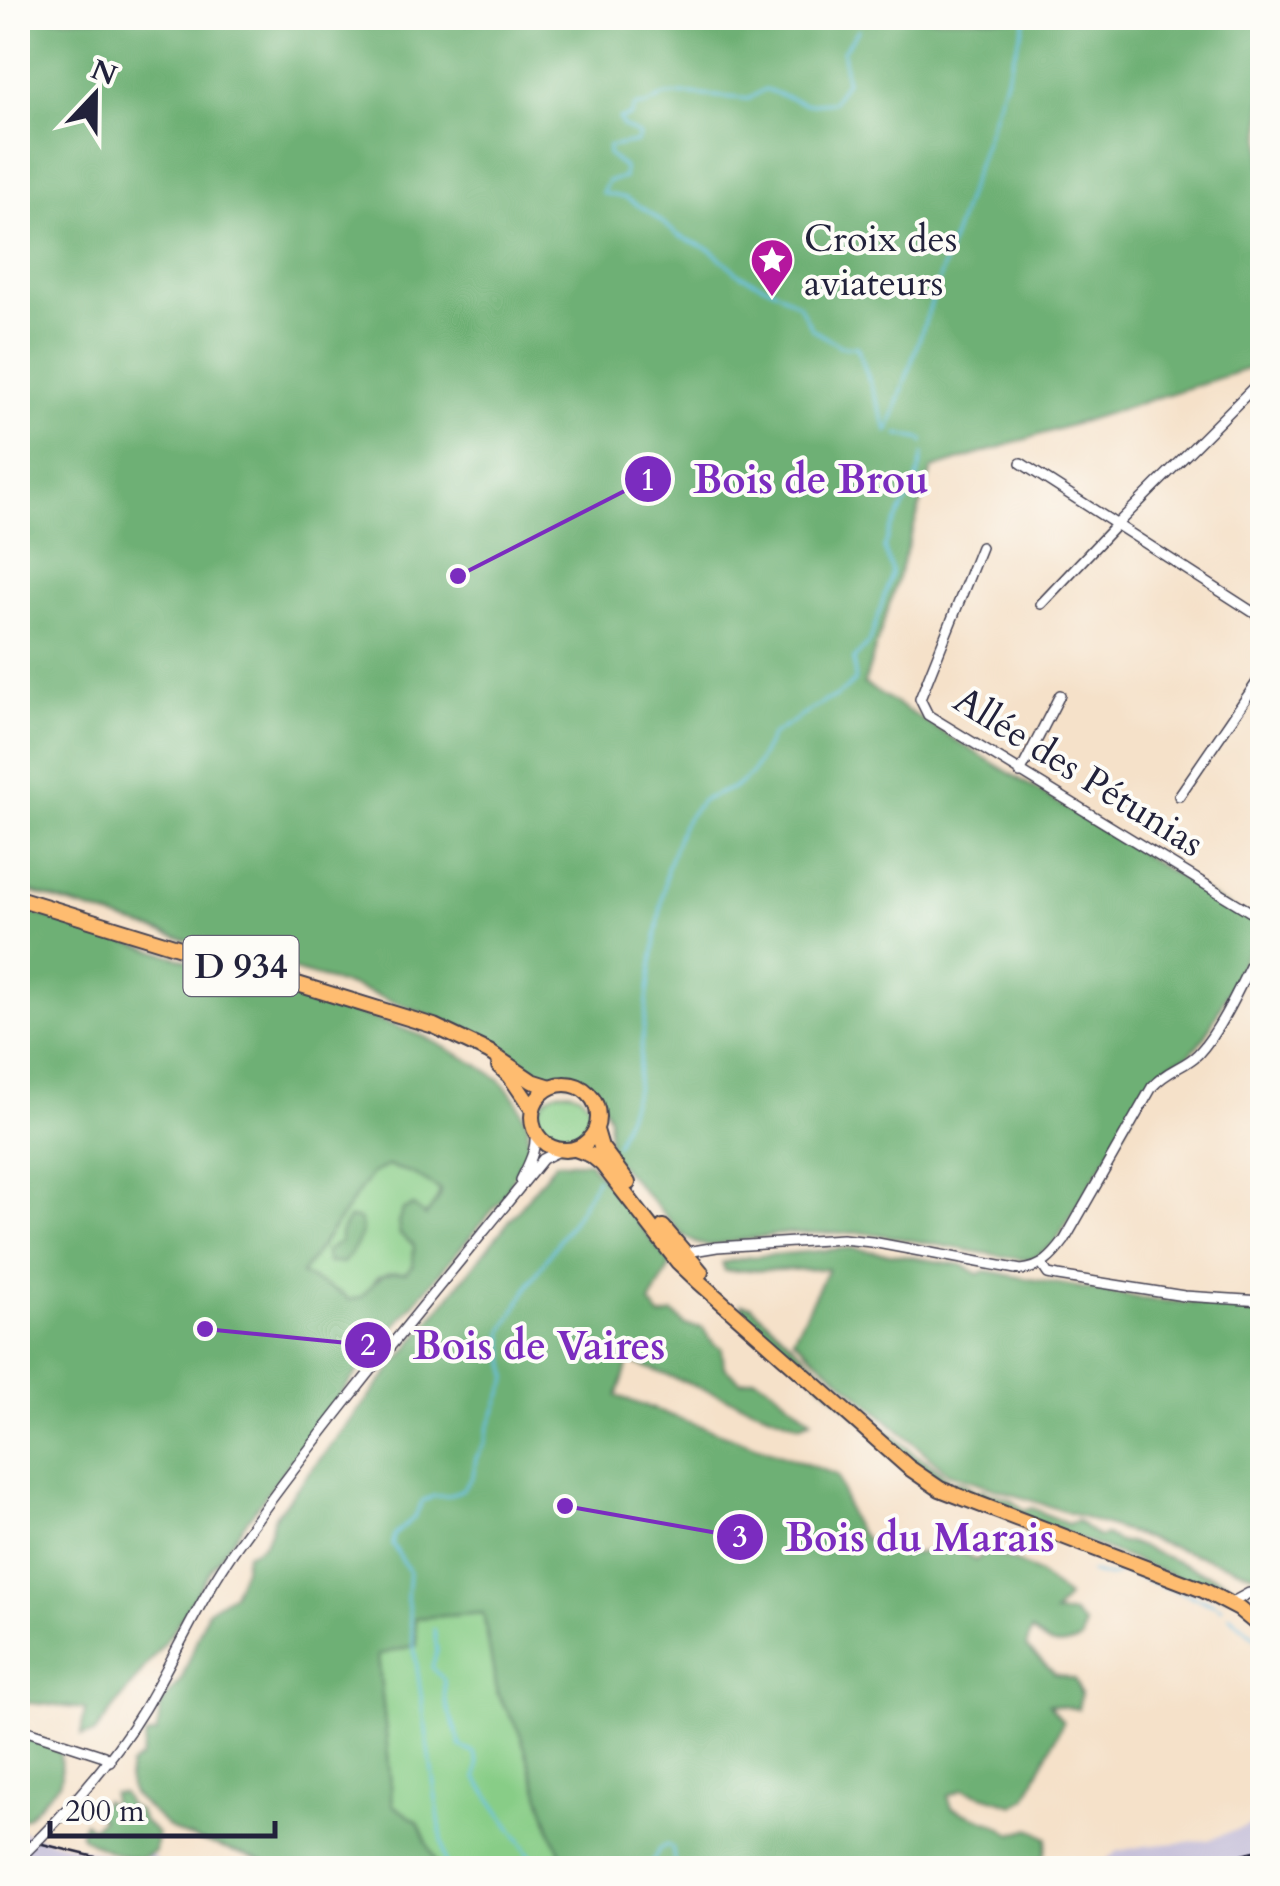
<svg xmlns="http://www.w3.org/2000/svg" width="1280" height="1886" viewBox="0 0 1280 1886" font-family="Cardo,serif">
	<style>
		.industrial { fill: #c6c0d9 }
		.green { fill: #88cd87; stroke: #557861; stroke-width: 2.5 }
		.forest { fill: #6eb074; stroke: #486958; stroke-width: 2.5; fill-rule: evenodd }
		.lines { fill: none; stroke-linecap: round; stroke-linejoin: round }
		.stream { stroke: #6cc2e9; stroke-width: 2.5 }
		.street-casing { stroke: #423f50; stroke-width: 12 }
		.primary-casing { stroke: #423f50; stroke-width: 18 }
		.street { stroke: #fff; stroke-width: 9 }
		.primary { stroke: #febc70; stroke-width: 14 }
		.rail { stroke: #22223b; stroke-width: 2.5 }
		.street-bridge-casing { stroke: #423f50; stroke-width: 12; stroke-linecap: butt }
		.street-bridge { stroke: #fff; stroke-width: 9 }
		.labels { text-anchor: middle; stroke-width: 8; stroke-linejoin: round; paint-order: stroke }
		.shield { fill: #fdfcf7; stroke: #646373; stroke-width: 2.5 }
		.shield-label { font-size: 35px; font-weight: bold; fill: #22223b }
		.poi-label { font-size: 38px; fill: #22223b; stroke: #fdfcf7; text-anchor: start }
		.street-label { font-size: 38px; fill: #22223b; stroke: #fdfcf7 }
		.leader { fill: none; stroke: #7b2cbf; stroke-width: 4 }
		.callout-dot { fill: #7b2cbf; stroke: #fdfcf7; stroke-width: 4 }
		.mark-label { font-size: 30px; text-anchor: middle; font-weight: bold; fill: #fff }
		.callout-label { font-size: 40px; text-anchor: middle; font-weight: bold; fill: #7b2cbf; stroke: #fdfcf7; stroke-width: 8; stroke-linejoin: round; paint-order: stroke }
	</style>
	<rect width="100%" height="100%" fill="#fdfcf7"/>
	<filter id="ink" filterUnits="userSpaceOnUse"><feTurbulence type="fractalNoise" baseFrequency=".01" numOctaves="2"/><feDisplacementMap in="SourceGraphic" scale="20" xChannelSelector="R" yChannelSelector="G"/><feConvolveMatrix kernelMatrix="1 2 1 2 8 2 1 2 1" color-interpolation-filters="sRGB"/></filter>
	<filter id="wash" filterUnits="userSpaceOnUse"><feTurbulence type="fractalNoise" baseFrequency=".0048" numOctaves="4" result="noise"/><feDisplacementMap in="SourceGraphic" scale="40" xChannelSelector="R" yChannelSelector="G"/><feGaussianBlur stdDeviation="2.25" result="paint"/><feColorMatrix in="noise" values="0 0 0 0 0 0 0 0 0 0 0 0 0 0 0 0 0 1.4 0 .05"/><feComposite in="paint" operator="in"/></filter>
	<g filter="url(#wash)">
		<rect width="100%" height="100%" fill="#f5e1c9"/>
		<path class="industrial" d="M 18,1821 L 19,1830 L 34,1836 L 142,1864 L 147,1855 L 156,1857 L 156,1867 L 161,1868 L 18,1868 Z
			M 1262,1821 L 1262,1868 L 1074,1868 L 1099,1864 L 1118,1851 L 1144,1846 L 1208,1840 Z"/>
		<path class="green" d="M537 1119a28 28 0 1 1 56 0a28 28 0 1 1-56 0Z
			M 387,1166 L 412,1173 L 440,1190 C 435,1212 418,1222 400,1234 L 414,1244 L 414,1266 L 405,1273 L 378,1277 L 362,1297 L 349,1300 L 343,1294 L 300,1274 L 372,1173 Z
			M 484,1613 L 497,1693 L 520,1733 L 552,1834 L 567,1868 L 438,1868 L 418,1822 L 393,1805 L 378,1654 L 417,1645 L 414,1618 Z"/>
		<path class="forest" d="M 18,18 L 1262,18 L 1262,360 L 1254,367 L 932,469 L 864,684 L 1256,924 L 1255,938 L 1205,1037 L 1189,1055 L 1170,1064 L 1144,1086 L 1126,1125 L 1056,1242 L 1035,1257 L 1025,1260 L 868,1233 L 787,1233 L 706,1246 L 696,1243 L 683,1235 L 608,1152 L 609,1117 L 597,1092 L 582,1082 L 538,1080 L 472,1032 L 358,988 L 203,945 L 18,888 Z
			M 18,908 L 382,1021 L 425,1037 L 478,1065 L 499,1079 L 516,1099 L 528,1125 L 529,1148 L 501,1200 L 368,1358 L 213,1566 L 173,1631 L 94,1734 L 81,1736 L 85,1709 L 22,1702 L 18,1718 ZM 387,1166 L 412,1173 L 440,1190 L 439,1198 L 426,1216 L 413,1206 L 403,1210 L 398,1222 L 400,1234 L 414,1245 L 413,1266 L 405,1273 C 383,1269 374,1282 362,1297 L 349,1300 L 343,1294 L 301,1274 L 372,1173 Z
			M 556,1162 L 589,1162 L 671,1264 L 650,1303 L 661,1317 L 673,1313 L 686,1325 L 703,1328 L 714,1344 L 722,1348 L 724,1367 L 741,1381 L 755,1378 L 770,1386 L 812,1420 L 800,1425 L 629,1361 L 617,1396 L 837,1475 C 843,1489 846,1509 852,1520 C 873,1563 918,1556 955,1546 L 975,1561 L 986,1552 C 1022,1561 1039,1572 1067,1597 L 1054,1614 L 1073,1614 L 1084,1625 L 1081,1640 C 1057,1650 1051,1647 1031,1631 L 1026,1647 L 1055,1674 L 1074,1679 L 1081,1694 L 1078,1709 L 1049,1704 L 1063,1722 L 1026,1798 L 1014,1805 L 963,1789 L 948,1796 L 952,1808 L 993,1823 L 1012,1834 L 1030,1828 L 1047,1838 L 1045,1853 L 1035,1868 L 567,1868 L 552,1834 L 520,1733 L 497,1693 L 483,1613 L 415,1618 L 417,1645 L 378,1655 L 393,1805 L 418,1822 L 438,1868 L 284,1868 L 180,1834 L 168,1827 L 132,1794 L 128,1778 L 130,1766 L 141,1758 L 146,1736 L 157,1733 L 161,1705 L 181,1681 L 208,1610 L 233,1594 L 244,1568 L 246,1554 C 268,1546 268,1538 274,1517 Z
			M 349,1218 L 359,1219 C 367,1236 353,1250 343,1263 L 328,1263 L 325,1252 L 340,1242 L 340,1233 Z
			M 850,1248 L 962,1265 L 979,1274 L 985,1271 L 1151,1300 L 1262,1308 L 1262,1574 L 1254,1574 L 948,1473 L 793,1338 L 828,1269 L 725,1271 L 722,1263 L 749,1257 Z
			M 741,1304 L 751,1306 L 916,1456 C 928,1460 943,1473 951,1483 C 961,1479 968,1486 976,1492 L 982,1490 L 1012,1500 L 1024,1510 L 1033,1508 L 1067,1524 L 1077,1521 L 1098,1537 L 1106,1535 L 1118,1542 L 1129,1542 L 1227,1582 L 1236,1590 L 1233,1596 L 1225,1596 L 956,1491 L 912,1465 L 743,1314 Z
			M 18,1734 L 27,1739 C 41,1735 50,1745 60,1753 L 61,1777 L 59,1783 L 27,1817 L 19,1821 Z
			M 112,1793 L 122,1793 L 129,1806 L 138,1810 L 144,1822 L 157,1834 L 155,1852 C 150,1854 145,1857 140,1858 C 126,1860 88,1844 80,1834 L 84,1822 L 91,1828 L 101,1820 L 97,1812 L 104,1800 L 111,1807 Z"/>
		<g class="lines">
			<path class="stream" d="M 859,29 L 843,51 L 846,81 L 833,102 L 806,104 L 765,89 L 749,99 L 687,94 L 664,96 L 646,106 L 635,106 L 630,116 L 619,119 L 623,126 L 639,135 L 637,142 L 608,147 L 608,155 L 624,167 L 624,178 L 608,181 L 602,193 L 626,198 L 652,214 L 679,236 L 711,250 L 740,275 L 777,291 L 799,305 L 812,329 L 840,346 L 857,347 L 888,432
				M 889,430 L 1026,18
				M 898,434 L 923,440 L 923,443
				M 616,1145 L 636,1090 L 650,976 L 667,869 L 682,825 L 701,801 L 737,786 L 752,773 L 772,735 L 825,701 L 836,697 L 855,681 L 854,659 L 870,641 L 892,572 L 884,548 L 889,532 L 916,485 L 923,454
				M 1090,1572 L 1109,1577 L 1121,1571 L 1214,1604
				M 1218,1606 L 1221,1608
				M 1229,1615 L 1262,1643
				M 434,1629 L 437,1651 L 432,1667 L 444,1680 C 442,1707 456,1724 461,1747 L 474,1753 L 478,1765 L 476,1778 L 539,1868
				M 446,1868 L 407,1598 L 409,1571 L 392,1544 L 394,1535 L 415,1517 L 423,1501 L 434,1496 L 448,1496 L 463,1489 L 473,1476 L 476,1458 L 485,1443 L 488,1429 L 508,1378 L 503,1332 L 530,1283 L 575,1217 L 597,1178
				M 649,1868 L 659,1849 L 667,1845 L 672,1848 L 676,1868"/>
		</g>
	</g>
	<g filter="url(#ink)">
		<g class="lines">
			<g class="street-casing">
				<path id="street" d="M 1021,463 L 1262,618
					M 981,547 L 920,699 L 928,715 L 1262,919
					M 1041,604 L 1117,524 L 1262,379
					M 1020,773 L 1060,695
					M 1179,796 L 1262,675
					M 521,1180 C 529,1163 537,1150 535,1130
					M 681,1253 L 717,1247 L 842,1239 L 872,1242 L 1021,1270 C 1042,1268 1052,1257 1064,1241 L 1152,1087 C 1168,1069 1184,1068 1198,1054 C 1222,1029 1245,975 1262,942
					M 1042,1265 L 1048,1274 L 1058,1276 L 1184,1296 L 1262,1301
					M 1229,1604 L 1249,1593 L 1262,1593
					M 18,1728 L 104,1756 L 110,1761
					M 40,1838 C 79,1798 115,1757 144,1709 C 176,1655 201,1596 238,1545 C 334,1411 440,1286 543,1159 L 561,1150"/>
			</g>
			<g class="primary-casing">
				<path id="primary" d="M 18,898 L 434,1026 L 489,1052 L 532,1081 L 551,1087
					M 499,1066 L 510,1076 L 533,1110
					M532 1117a33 33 0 1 1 66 0a33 33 0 1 1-66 0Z
					M 596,1130 L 601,1147 L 628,1183
					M 575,1149 L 591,1155 L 602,1164 L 678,1262 L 698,1281 L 908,1467 L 940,1489 L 1203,1590 L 1239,1609 L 1262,1628
					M 663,1227 L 701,1272"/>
			</g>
			<use href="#street" class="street"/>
			<use href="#primary" class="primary"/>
			<path class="rail" d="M 18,1838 L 140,1868
				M 18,1864 L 36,1868
				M 1188,1868 L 1262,1849"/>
			<g class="street-bridge-casing">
				<path id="street-bridge" d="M 18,1860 L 40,1838"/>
			</g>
			<use href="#street-bridge" class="street-bridge"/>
		</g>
	</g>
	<defs>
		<g id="sight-pin" transform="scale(2.25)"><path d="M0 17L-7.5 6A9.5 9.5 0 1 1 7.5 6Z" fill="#b5179e" stroke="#fdfcf7"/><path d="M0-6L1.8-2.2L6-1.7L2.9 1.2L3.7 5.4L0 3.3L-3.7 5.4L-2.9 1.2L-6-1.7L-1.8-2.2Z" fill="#fff"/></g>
	</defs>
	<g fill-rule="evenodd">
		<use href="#sight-pin" x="772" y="260"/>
	</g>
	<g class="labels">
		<rect class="shield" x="183.5" y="936" width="115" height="60" rx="8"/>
		<g class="shield-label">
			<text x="241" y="978">D 934</text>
		</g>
		<g class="poi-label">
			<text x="804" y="251">Croix des<tspan x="804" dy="44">aviateurs</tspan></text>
		</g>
		<g class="street-label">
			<text transform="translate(1079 771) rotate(32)" y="13">Allée des Pétunias</text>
		</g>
	</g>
	<path class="leader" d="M458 576L648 479M205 1329L368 1345M565 1506L740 1537"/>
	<g class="callout-dot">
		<circle cx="458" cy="576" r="10"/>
		<circle cx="205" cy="1329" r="10"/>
		<circle cx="565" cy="1506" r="10"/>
		<circle cx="648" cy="479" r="25"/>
		<circle cx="368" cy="1345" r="25"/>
		<circle cx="740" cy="1537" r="25"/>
	</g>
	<g class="mark-label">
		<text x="648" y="490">1</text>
		<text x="368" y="1355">2</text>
		<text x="740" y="1547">3</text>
	</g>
	<g class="callout-label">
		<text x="811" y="493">Bois de Brou</text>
		<text x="539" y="1359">Bois de Vaires</text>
		<text x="920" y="1551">Bois du Marais</text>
	</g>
	<rect width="1280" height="1886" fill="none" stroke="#fdfcf7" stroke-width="60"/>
	<g transform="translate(95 95) rotate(22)" stroke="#fdfcf7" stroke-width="8" paint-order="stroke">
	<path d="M0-8L18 38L0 25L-18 38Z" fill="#22223b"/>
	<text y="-15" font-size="28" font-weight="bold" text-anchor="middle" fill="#22223b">N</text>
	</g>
	<path d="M50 1821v15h225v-15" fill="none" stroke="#22223b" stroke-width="5"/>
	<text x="65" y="1821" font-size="30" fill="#22223b" stroke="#fdfcf7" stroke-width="8" paint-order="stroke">200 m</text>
</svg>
